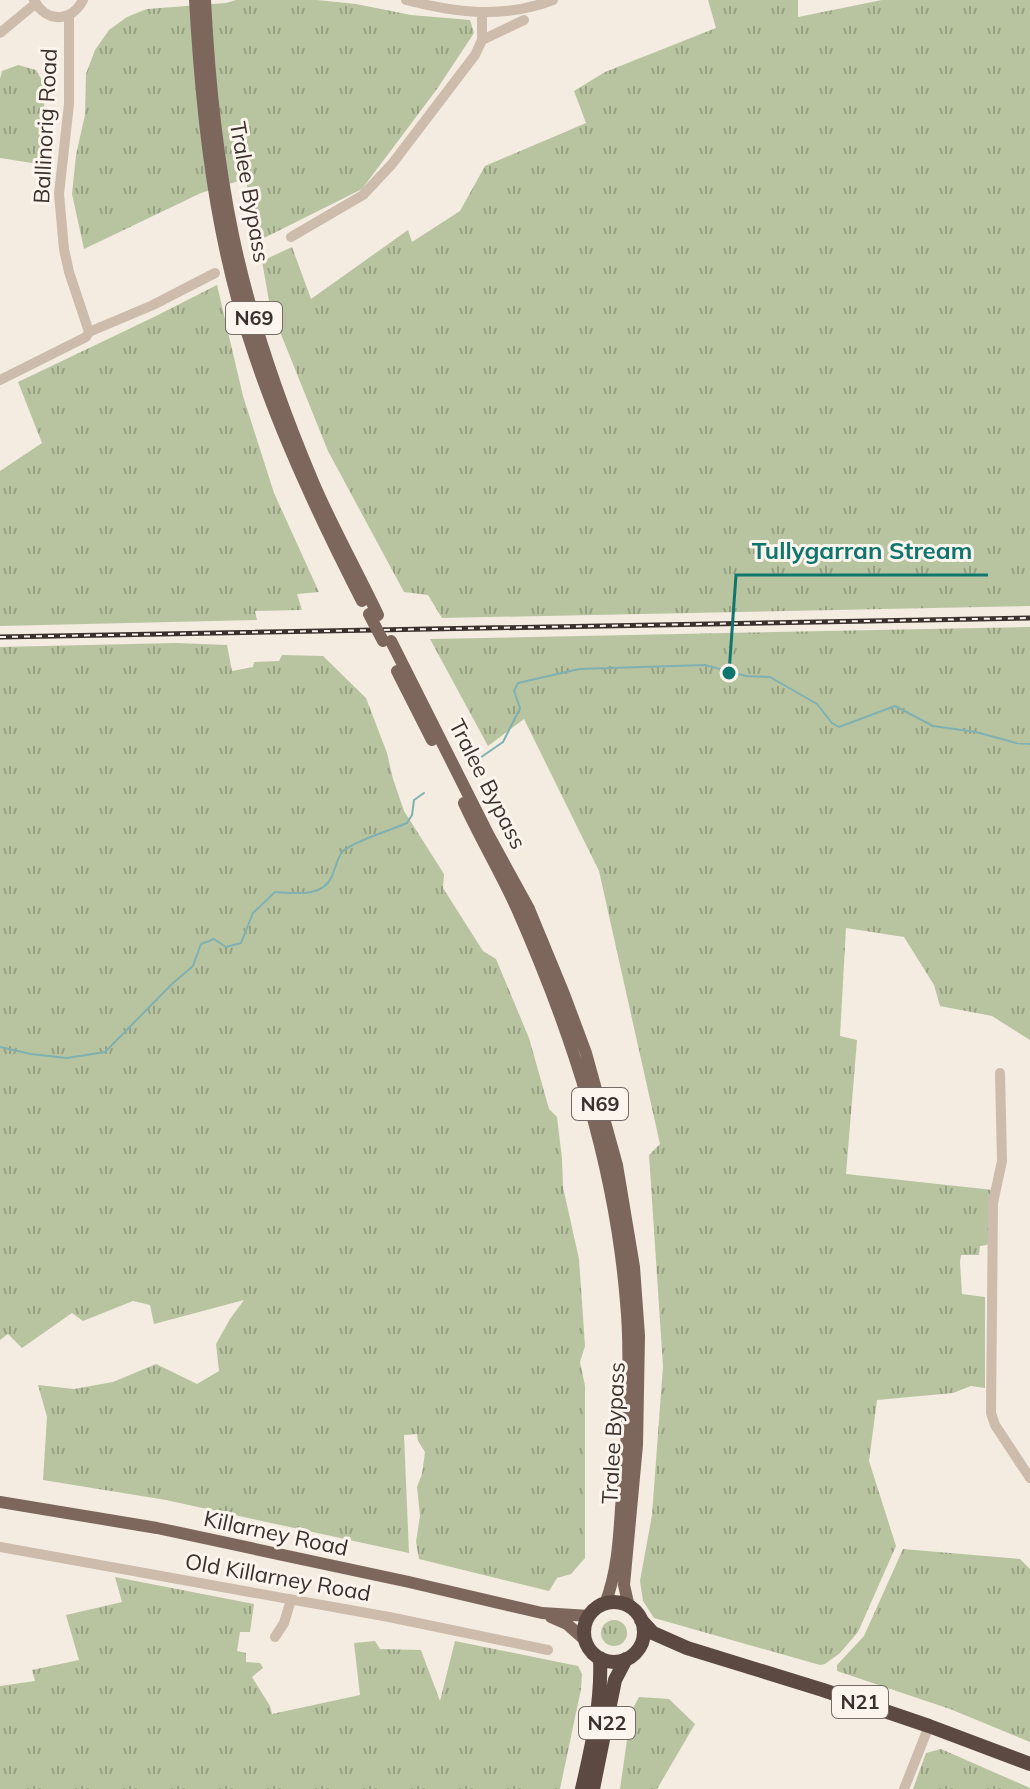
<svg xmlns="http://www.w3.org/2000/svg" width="1030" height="1789" viewBox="0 0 1030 1789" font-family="Mulish,sans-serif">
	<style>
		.grass { fill: url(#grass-tufts) }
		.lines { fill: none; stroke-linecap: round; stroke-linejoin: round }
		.stream { stroke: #7fb0b2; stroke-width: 2 }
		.minor { stroke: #cdbbac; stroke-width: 10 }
		.major { stroke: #7d675c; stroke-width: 12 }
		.highway { stroke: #5c4a42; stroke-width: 14 }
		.rail-casing { stroke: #3b302b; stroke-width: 5 }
		.rail { stroke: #fbf5ee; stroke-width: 2; stroke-dasharray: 6; stroke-linecap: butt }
		.major-bridge { stroke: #7d675c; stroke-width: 12 }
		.labels { text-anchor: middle; stroke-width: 6; stroke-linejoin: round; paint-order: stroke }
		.shield { fill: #fbf5ee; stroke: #756b66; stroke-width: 2 }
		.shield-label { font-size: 20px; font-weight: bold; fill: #3b302b }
		.street-label { font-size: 22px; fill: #3b302b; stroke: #fbf5ee }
		.leader { fill: none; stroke: #0f766e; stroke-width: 3 }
		.callout-dot { fill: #0f766e; stroke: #fbf5ee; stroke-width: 3 }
		.callout-label { font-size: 24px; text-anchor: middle; font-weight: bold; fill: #0f766e; stroke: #fbf5ee; stroke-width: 6; stroke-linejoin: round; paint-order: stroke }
	</style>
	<defs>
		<pattern id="grass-tufts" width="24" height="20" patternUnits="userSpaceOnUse" patternTransform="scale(2)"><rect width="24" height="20" fill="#b8c4a0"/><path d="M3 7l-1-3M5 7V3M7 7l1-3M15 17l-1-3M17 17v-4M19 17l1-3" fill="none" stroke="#97a083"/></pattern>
	</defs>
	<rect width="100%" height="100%" fill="#f4ebe1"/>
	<path class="grass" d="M 236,0 L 317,0 L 356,4 L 411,15 L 470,20 L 474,33 L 437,89 L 362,189 L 262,239 L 245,179 L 201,193 L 84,249 L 72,194 L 76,155 L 85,115 L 86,74 L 95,50 L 109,30 L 127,17 L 147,9 L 226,3 Z
		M 708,0 L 798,0 L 798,17 L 882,0 L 1030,0 L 1030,606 L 442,618 L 428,595 L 404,592 L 328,451 L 270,307 L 262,261 L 292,247 L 311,299 L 408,230 L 412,242 L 460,211 L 485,166 L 586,123 L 574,91 L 605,72 L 716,28 Z
		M 18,65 L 36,70 L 44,84 L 45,165 L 0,158 L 0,79 L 2,71 Z
		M 217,285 L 243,396 L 274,493 L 319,592 L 297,594 L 302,610 L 255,611 L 257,620 L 0,626 L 0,471 L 42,443 L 18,382 L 154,317 Z
		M 1030,627 L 1030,1040 L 992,1016 L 940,1006 L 934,985 L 904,937 L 846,928 L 840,1036 L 857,1040 L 846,1174 L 993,1190 L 990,1240 L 987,1245 L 980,1246 L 979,1255 L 961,1255 L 960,1262 L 962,1294 L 985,1297 L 985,1388 L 971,1386 L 953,1393 L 877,1400 L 869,1461 L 896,1546 L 858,1632 L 840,1653 L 825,1664 L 820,1665 L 654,1618 L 643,1601 L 640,1581 L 652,1515 L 663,1366 L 649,1155 L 660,1144 L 599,871 L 524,719 L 488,746 L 430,639 Z
		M 176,643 L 227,645 L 232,671 L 253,667 L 254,662 L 279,661 L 282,655 L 323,656 L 366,698 L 387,753 L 393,779 L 404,811 L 444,874 L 443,888 L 483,951 L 496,959 L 529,1038 L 549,1109 L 557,1117 L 562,1159 L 563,1187 L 579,1259 L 585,1346 L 580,1362 L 585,1386 L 585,1558 L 571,1574 L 557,1578 L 549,1591 L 419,1559 L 416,1542 L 420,1516 L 417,1487 L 422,1474 L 425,1452 L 418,1441 L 417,1434 L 404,1435 L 409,1553 L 166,1500 L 43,1480 L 47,1417 L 38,1385 L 74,1389 L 113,1382 L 156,1364 L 197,1384 L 219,1371 L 216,1344 L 230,1319 L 244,1300 L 154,1324 L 150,1305 L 133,1301 L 83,1321 L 72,1313 L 22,1348 L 8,1334 L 0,1340 L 0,647 Z
		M 903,1549 L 1020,1559 L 1030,1569 L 1030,1742 L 950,1709 L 837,1671 L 837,1665 L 864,1636 Z
		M 115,1577 L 254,1604 L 250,1632 L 240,1632 L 237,1651 L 246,1653 L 246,1662 L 260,1663 L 263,1668 L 252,1677 L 270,1706 L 272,1714 L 360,1695 L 354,1643 L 375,1641 L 380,1649 L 421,1650 L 440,1701 L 455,1641 L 578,1666 L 582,1674 L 581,1689 L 560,1789 L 0,1789 L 0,1686 L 35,1681 L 32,1670 L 79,1660 L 66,1615 L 122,1602 Z
		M601 1633a13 13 0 1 1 26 0a13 13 0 1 1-26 0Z
		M 639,1697 L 669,1699 L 695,1724 L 657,1789 L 620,1789 L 631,1712 Z
		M 941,1749 L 1030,1788 L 1030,1789 L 913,1789 L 926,1753 Z"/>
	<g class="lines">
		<path class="stream" d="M 477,760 L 503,742 L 520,708 L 514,691 L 518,683 L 579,669 L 705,665 L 746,676 L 770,677 L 817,704 L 832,723 L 839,727 L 895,706 L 933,726 L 976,732 L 1016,743 L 1030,744
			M 0,1047 L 31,1054 L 67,1058 L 105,1052 L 172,984 L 193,966 L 201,944 L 214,939 L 226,947 L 241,943 L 253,913 L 275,892 C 295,893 323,898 332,876 C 335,869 338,857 342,852 C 351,842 394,829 407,823 L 412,815 L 414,800 L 424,793"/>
		<path class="minor" d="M 34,0 C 46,23 71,23 83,0
			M 406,0 C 457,13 503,19 553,0
			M 69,15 L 69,104 L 59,194 L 64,249 L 69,272 L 89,332
			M 0,33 L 35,4
			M 482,40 L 524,20
			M 291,237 L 363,195 L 392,164 L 475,55 L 482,40 L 482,13
			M 0,380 L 86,337 L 89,332 L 153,305 L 215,273
			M 1000,1073 L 1002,1161 L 993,1203 L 991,1413 L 995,1425 L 1030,1478
			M 0,1547 L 389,1617 L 548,1650
			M 275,1637 L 284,1623 L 291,1600
			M 904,1789 L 929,1726"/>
		<path class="major" d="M 195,0 C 201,102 211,203 238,302 C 267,406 313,505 362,601
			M 205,0 C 209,79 217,158 233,235 C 251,321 280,404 314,484 C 333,528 357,571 378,615
			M 391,641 L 489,836 L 529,909 L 564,994 L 586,1053 L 617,1165 L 634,1267 L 639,1336 L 637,1445 L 624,1585 L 629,1607
			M 397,671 L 432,740
			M 464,803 C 481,840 502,875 518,911 C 573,1036 615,1166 626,1302 C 630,1344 628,1387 627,1430 C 626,1456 624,1482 621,1508 C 619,1541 617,1573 605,1604
			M 0,1502 L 157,1528 L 409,1582 L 542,1613 L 589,1616
			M 551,1617 L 567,1624 L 585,1640"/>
		<path class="highway" d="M584 1632a30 30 0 1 1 60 0a30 30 0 1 1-60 0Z
			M 641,1620 L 653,1633 L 687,1648 L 823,1690 L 929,1726 L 1030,1764
			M 582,1789 C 592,1746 602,1702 600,1658
			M 593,1789 L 615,1680 L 626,1659"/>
		<g class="rail-casing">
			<path id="rail" d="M 0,637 L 1030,618"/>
		</g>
		<use href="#rail" class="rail"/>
		<path class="major-bridge" d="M 369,614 L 383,641"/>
	</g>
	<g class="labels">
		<g class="shield">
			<rect x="226" y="302" width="56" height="32" rx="6"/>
			<rect x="572" y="1088" width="56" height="32" rx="6"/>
			<rect x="832" y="1686" width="56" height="32" rx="6"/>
			<rect x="579" y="1707" width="56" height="32" rx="6"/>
		</g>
		<g class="shield-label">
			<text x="254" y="325">N69</text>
			<text x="600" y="1111">N69</text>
			<text x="860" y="1709">N21</text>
			<text x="607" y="1730">N22</text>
		</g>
		<g class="street-label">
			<text transform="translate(45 126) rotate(-87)" y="8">Ballinorig Road</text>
			<text transform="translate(250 192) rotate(80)" y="8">Tralee Bypass</text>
			<text transform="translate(488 784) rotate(63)" y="8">Tralee Bypass</text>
			<text transform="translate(613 1433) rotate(-87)" y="8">Tralee Bypass</text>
			<text transform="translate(276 1533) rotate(12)" y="8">Killarney Road</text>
			<text transform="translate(278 1577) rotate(10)" y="8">Old Killarney Road</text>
		</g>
	</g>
	<path class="leader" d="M729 673L736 575H988"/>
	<circle class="callout-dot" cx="729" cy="673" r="8"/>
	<g class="callout-label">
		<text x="862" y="559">Tullygarran Stream</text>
	</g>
</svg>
